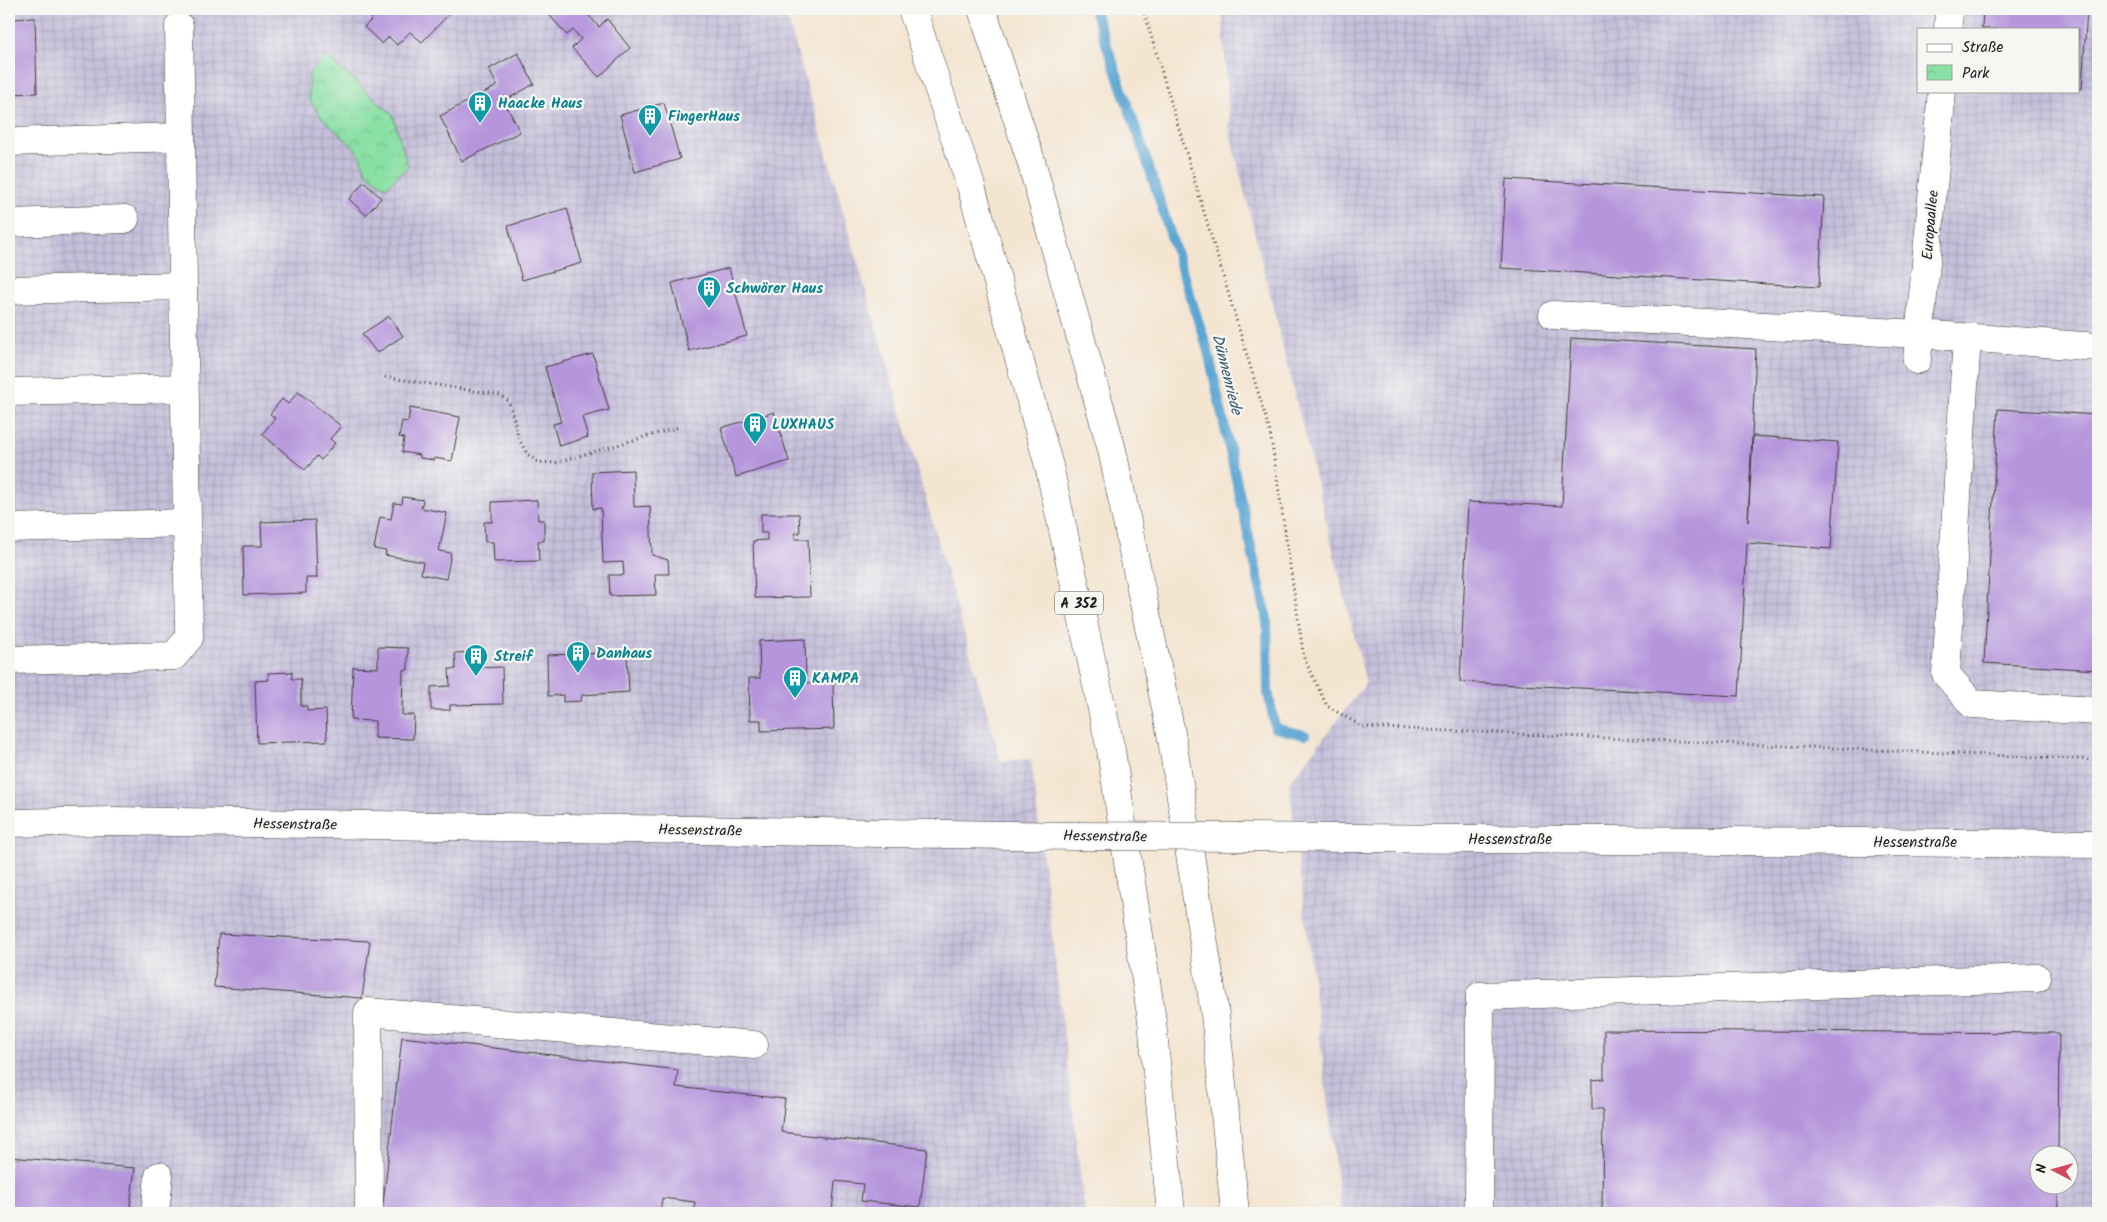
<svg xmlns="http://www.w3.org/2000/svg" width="2107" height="1222" viewBox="0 0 2107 1222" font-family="Kalam,sans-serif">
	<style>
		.industrial { fill: url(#industrial-grid); fill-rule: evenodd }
		.park { fill: url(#park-crowns); stroke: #527e60 }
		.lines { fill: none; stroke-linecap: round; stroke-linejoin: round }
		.stream { stroke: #5ca6d3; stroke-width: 10 }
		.building { fill: #b595dc }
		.minor-casing { stroke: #3c3a37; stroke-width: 29 }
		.highway-casing { stroke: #3c3a37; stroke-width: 29 }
		.path { stroke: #3c3a37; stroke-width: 3; stroke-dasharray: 1 4; stroke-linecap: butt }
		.minor { stroke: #fff; stroke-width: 28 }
		.highway { stroke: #fff; stroke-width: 28 }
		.minor-bridge-casing { stroke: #3c3a37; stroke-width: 29; stroke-linecap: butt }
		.minor-bridge { stroke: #fff; stroke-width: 28 }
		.labels { text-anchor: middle; stroke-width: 4.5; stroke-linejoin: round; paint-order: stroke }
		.shield { fill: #f6f6f2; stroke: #5d5d5c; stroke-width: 1 }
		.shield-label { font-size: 14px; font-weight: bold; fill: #1c1c1c }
		.culture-label { font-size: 15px; font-weight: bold; fill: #0d838f; stroke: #f6f6f2; text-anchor: start }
		.street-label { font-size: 15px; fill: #1c1c1c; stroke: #f6f6f2 }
		.water-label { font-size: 16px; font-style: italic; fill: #395a6e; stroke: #f6f6f2 }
	</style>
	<defs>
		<pattern id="industrial-grid" width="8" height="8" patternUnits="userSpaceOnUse" patternTransform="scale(1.25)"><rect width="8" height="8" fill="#c5c0da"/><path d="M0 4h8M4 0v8" fill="none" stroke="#a9a4ba"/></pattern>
		<pattern id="park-crowns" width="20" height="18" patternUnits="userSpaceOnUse" patternTransform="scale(1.25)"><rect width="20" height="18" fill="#89e0a4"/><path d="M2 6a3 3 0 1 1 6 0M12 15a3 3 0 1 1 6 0" fill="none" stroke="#76c08d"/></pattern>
	</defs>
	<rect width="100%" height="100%" fill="#f6f6f2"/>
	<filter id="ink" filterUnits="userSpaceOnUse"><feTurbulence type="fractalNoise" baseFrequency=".02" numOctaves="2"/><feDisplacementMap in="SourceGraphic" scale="10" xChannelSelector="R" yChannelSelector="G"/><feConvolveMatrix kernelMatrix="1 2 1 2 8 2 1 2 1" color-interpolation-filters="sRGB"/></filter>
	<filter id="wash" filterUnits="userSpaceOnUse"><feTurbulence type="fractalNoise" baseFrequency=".0096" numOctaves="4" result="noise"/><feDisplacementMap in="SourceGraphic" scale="20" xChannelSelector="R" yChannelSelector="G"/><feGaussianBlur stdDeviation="1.12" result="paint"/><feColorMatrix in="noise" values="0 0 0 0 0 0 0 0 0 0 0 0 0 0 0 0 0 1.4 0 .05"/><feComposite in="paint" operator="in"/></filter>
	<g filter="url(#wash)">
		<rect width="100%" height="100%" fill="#f4e5d1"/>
		<path class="industrial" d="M 9,9 L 785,9 L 1001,761 L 1031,759 L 1085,1213 L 9,1213 Z
			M 1222,9 L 2098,9 L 2098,1213 L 1341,1213 L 1289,783 L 1366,683 L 1230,133 ZM 1918,29 L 2078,29 L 2078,91 L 1918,91 ZM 2040,1154 L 2070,1154 L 2070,1184 L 2040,1184 Z"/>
		<path class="park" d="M 326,56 L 393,115 L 408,167 L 386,187 L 367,173 L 357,150 L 323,119 L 309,99 L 309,73 Z"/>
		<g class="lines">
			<path class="stream" d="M 1094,9 L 1143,149 L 1208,351 L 1267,619 L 1268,692 L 1275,728 L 1305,735"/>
		</g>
		<g id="blocks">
			<path class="building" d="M 366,9 L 454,9 L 422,42 L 410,32 L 397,45 L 389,37 L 382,44 L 364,27 L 372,19 L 364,11 Z
				M 544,9 L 598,9 L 589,16 L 599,27 L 607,19 L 630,48 L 599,77 L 572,48 L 581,39 L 573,30 L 567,35 Z
				M 1983,9 L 2087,9 L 2082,89 L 2078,89 L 2078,29 L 1982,29 Z
				M 35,18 L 37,93 L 9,94 L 9,19 Z
				M 518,53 L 534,84 L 504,101 L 520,132 L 462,161 L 440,116 L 497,86 L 489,69 Z
				M 664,103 L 680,159 L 635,172 L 620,115 Z
				M 1506,179 L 1824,197 L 1819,287 L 1501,268 Z
				M 364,182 L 381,198 L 366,215 L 349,199 Z
				M 567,208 L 582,263 L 522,280 L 508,226 Z
				M 729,268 L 747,336 L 689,351 L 672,283 Z
				M 389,316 L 403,336 L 377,353 L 362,334 Z
				M 1571,338 L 1756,349 L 1748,522 L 1753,436 L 1838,442 L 1831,549 L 1747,543 L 1739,696 L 1460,682 L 1468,502 L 1562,506 Z
				M 593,354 L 609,410 L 582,417 L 588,437 L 559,446 L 553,424 L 561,422 L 545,367 Z
				M 298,392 L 341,426 L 330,439 L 335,443 L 321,460 L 317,456 L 305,470 L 262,434 L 275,418 L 270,414 L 282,399 L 288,404 Z
				M 410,408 L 460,417 L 452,461 L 434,458 L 434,460 L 420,458 L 420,455 L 402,452 L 404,438 L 399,437 L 402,421 L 408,422 Z
				M 1998,409 L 2098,415 L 2098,670 L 1984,663 Z
				M 774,412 L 789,461 L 736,477 L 721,428 Z
				M 633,470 L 634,507 L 650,506 L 652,555 L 668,560 L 669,574 L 655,574 L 656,595 L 610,596 L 609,575 L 624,575 L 623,562 L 603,563 L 601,508 L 593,509 L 592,472 Z
				M 403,497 L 423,500 L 421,508 L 447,513 L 439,551 L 451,553 L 446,579 L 421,574 L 423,562 L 385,555 L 386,551 L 374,549 L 380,517 L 391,519 L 394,503 L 402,504 Z
				M 537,500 L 538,520 L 544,520 L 544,541 L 538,541 L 539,561 L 494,562 L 493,542 L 485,542 L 484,522 L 492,522 L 492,502 Z
				M 761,514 L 799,514 L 800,533 L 795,533 L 795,539 L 808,539 L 810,597 L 755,598 L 753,541 L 767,540 L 767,533 L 761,533 Z
				M 315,520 L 317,578 L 306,578 L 306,593 L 244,595 L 243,546 L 262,546 L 261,522 Z
				M 805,639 L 806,683 L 833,682 L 834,729 L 761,731 L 761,720 L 750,720 L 749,678 L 760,678 L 759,641 Z
				M 378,647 L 408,648 L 408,670 L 403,670 L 402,715 L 414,715 L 413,739 L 375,738 L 375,721 L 351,720 L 353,667 L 378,668 Z
				M 476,652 L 477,668 L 502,667 L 503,704 L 450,705 L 450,710 L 431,710 L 431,687 L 450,686 L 449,669 L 456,669 L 455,653 Z
				M 608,653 L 607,655 L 627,654 L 629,692 L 582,695 L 581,701 L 563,702 L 563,695 L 548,696 L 547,655 Z
				M 292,672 L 292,679 L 301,679 L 301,706 L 307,706 L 307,711 L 326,710 L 327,741 L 257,743 L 255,681 L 269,680 L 268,673 Z
				M 219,934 L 370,941 L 362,998 L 214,987 Z
				M 1604,1030 L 2059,1033 L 2058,1154 L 2040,1154 L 2040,1184 L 2058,1184 L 2058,1213 L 1602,1213 L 1603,1109 L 1592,1109 L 1592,1080 L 1604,1079 Z
				M 402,1037 L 678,1070 L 676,1087 L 785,1099 L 781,1132 L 927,1149 L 920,1207 L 861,1201 L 863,1184 L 835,1181 L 832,1213 L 694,1213 L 695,1202 L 662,1198 L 660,1213 L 583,1213 L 534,1208 L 534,1213 L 382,1213 Z
				M 9,1157 L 135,1168 L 129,1213 L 9,1213 Z"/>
		</g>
	</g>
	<g filter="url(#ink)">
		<use href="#blocks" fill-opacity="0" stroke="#3c3a37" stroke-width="1"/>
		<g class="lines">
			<g class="minor-casing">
				<path id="minor" d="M 179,26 L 181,137
					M 1948,29 L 1949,9
					M 9,142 L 181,137 L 183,286
					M 9,223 L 125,219
					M 9,290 L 183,286 L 189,638 L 174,656 L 9,660
					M 1553,315 L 1920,334 L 2098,347
					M 1967,337 L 1946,674 L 1972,704 L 2098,711
					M 1917,360 L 1942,91
					M 9,392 L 184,388
					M 9,528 L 187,523
					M 9,823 L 112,821 L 1078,836
					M 1241,837 L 2098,844
					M 155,1213 L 159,1176
					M 369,1213 L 368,1012 L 754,1045
					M 1479,1213 L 1480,996 L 2037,978"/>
			</g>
			<g class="highway-casing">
				<path id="highway" d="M 912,9 L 971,186 L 1049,466 L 1111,750 L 1152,1021 L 1171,1213
					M 982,9 L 1031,161 L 1112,450 L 1171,733 L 1215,1014 L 1235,1213"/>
			</g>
			<path class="path" d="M 1143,9 L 1270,432 L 1304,658 L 1327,706 L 1363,727 L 2098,760
				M 385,377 L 501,395 L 509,402 L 519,439 L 527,454 L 538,462 L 555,463 L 679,427"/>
			<use href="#minor" class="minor"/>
			<use href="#highway" class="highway"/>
			<g class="minor-bridge-casing">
				<path id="minor-bridge" d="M 1078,836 L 1241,837"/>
			</g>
			<use href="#minor-bridge" class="minor-bridge"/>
		</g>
	</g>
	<defs>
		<g id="building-pin" transform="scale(1.25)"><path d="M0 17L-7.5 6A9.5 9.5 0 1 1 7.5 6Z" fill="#0f9aa8" stroke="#f6f6f2"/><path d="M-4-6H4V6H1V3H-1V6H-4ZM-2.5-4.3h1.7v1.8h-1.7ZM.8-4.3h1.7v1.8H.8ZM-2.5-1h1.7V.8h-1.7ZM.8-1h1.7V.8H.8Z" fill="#fff"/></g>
	</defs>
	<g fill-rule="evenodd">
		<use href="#building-pin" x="480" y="103"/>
		<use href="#building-pin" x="650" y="116"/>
		<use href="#building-pin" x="709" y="288"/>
		<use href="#building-pin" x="755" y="424"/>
		<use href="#building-pin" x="578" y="653"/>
		<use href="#building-pin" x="476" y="656"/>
		<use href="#building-pin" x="795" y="678"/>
	</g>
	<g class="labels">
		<rect class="shield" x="1055" y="591.5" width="48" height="23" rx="4"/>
		<g class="shield-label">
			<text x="1079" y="608">A 352</text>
		</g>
		<g class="culture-label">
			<text x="498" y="108">Haacke Haus</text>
			<text x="668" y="121">FingerHaus</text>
			<text x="726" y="293">Schwörer Haus</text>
			<text x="772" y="429">LUXHAUS</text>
			<text x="596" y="658">Danhaus</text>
			<text x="494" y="661">Streif</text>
			<text x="812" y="683">KAMPA</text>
		</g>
		<g class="street-label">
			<text transform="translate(1930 225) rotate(-85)" y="5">Europaallee</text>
			<text transform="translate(295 824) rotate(1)" y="5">Hessenstraße</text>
			<text transform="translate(700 830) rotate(1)" y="5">Hessenstraße</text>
			<text transform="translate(1105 836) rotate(1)" y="5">Hessenstraße</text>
			<text x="1510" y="844">Hessenstraße</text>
			<text x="1915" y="847">Hessenstraße</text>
		</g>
		<g class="water-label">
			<text transform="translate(1228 374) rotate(76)" y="6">Dünnenriede</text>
		</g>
	</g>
	<rect width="2107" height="1222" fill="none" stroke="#f6f6f2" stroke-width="30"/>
	<rect x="1917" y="28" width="162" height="65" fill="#f6f6f2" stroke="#9f9f9c"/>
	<rect x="1927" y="44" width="25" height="8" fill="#ffffff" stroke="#9f9f9c"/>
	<text x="1962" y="52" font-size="15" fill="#1c1c1c">Straße</text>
	<rect x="1927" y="65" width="25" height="15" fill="url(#park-crowns)" stroke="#9f9f9c"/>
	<text x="1962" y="78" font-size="15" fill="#1c1c1c">Park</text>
	<g transform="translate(2054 1170) rotate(276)"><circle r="24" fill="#f6f6f2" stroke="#9f9f9c"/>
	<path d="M0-4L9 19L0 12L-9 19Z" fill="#d1495b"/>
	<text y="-8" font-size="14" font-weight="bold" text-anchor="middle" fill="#1c1c1c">N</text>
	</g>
</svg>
